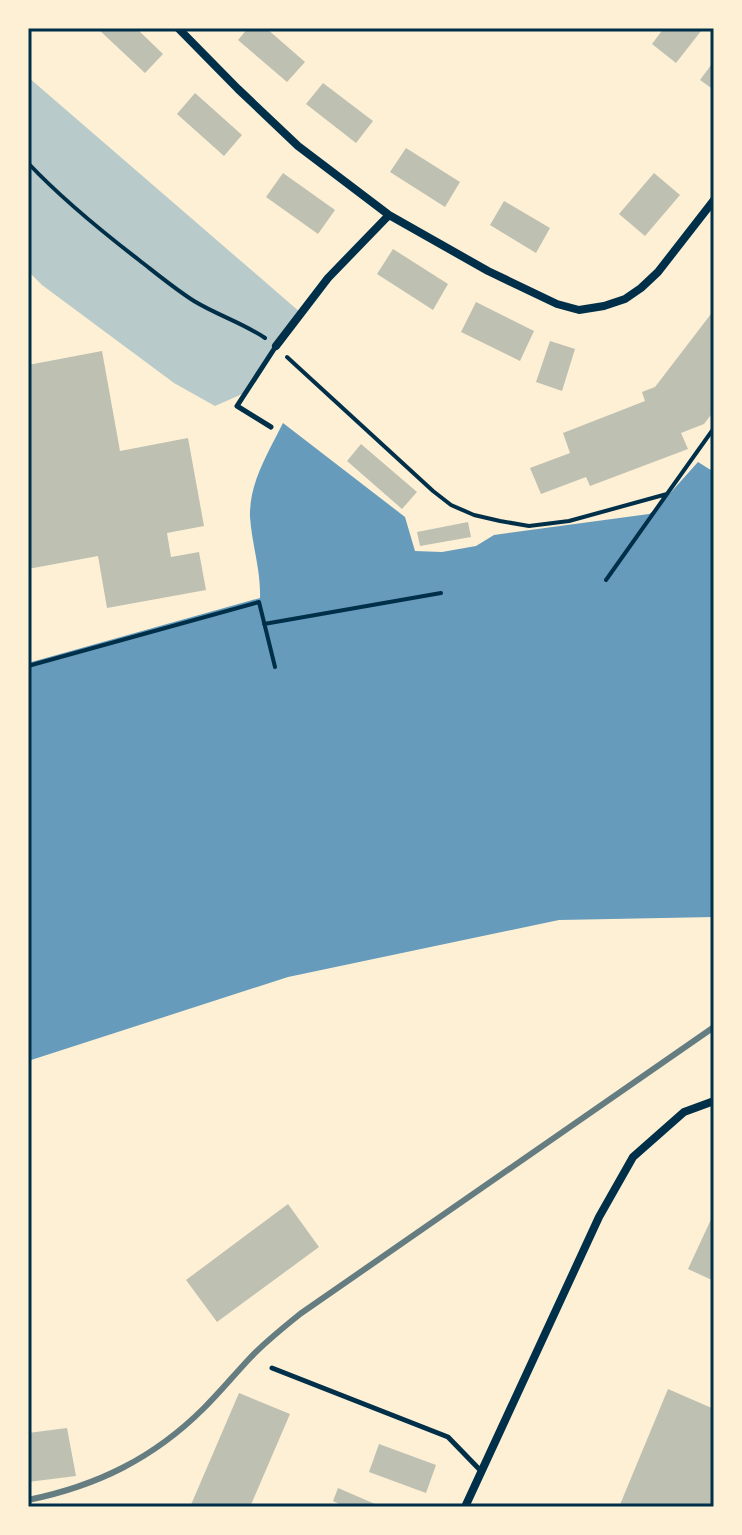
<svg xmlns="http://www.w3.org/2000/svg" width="742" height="1535" viewBox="0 0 742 1535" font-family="Rubik,sans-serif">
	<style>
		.green { fill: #b9caca }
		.water { fill: #669bbc }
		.building { fill: #bec0b2 }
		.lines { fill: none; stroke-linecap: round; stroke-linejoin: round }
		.path { stroke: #003049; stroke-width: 4 }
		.service { stroke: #003049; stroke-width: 5 }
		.minor { stroke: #003049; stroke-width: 8 }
		.rail { stroke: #657d81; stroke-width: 6 }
		.neatline { fill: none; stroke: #003049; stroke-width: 3 }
	</style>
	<rect width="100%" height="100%" fill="#fdf0d5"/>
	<path class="green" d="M 28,77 L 301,313 L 249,391 L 215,406 L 174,383 L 42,285 L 28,271 Z"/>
	<path class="water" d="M 283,423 L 405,517 L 415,551 L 442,552 L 476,546 L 494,535 L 649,514 L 655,510 L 698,462 L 714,472 L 714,917 L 559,920 L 288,977 L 28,1061 L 28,663 L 260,598 C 261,571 252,545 250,517 C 249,483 268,453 283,423 Z"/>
	<path class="building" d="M 97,28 L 136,28 L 163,54 L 145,73 Z
		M 248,28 L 266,28 L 305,62 L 287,82 L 238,40 Z
		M 664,28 L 698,28 L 701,31 L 676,63 L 652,44 Z
		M 714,61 L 714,90 L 700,80 Z
		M 323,83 L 373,121 L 356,143 L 306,104 Z
		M 195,93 L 242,135 L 224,156 L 177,114 Z
		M 406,148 L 460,182 L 445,207 L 390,172 Z
		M 283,173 L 335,210 L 318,234 L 266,197 Z
		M 654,173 L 680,195 L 645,236 L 619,214 Z
		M 504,201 L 550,228 L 536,253 L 490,225 Z
		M 393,249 L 448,284 L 433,310 L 377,274 Z
		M 476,302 L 534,331 L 520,361 L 461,332 Z
		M 714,310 L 714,411 L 704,424 L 681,433 L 688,449 L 590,486 L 586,477 L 541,494 L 530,468 L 570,453 L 563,433 L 645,401 L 642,392 L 655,387 Z
		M 550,341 L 575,349 L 562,391 L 536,382 Z
		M 102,351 L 120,451 L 188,438 L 204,526 L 167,533 L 171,557 L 199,552 L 206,590 L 107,608 L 98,556 L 28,569 L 28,365 Z
		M 361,444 L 417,492 L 402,509 L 347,461 Z
		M 468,522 L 471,537 L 420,546 L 417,532 Z
		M 288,1204 L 319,1247 L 217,1322 L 186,1280 Z
		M 714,1213 L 714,1281 L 688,1269 Z
		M 668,1389 L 714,1409 L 714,1507 L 619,1507 Z
		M 239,1393 L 290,1414 L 250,1507 L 190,1507 Z
		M 67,1428 L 76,1476 L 28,1482 L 28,1433 Z
		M 379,1444 L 436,1465 L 426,1493 L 369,1472 Z
		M 338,1488 L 382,1507 L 341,1507 L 341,1505 L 333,1501 Z"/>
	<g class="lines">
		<path class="path" d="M 28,163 C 62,199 100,230 139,260 C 157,274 175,289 194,301 C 217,315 243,323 265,338
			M 287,357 L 433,491 L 451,505 L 474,515 L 500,521 L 529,526 L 569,521 L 667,494 L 714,428
			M 606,580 L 667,494
			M 264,624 L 441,593
			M 28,666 L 259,602 L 275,667"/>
		<path class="service" d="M 271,427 L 237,406 L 276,346
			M 272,1368 L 448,1437 L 481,1471"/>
		<path class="minor" d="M 178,28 L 238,89 L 298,146 L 389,215 L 488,271 L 557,304 L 579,310 L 604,306 L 625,299 L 641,288 L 658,272 L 714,200
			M 276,346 L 328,278 L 389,215
			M 465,1507 L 599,1217 L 633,1157 L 684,1112 L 714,1101"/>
		<path class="rail" d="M 28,1500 C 97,1486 154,1458 204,1408 C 220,1392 234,1375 250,1358 C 265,1342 283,1328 300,1314 L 714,1027"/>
	</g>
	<rect width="742" height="1535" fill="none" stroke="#fdf0d5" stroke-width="60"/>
	<rect x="30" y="30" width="682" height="1475" class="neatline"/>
</svg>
